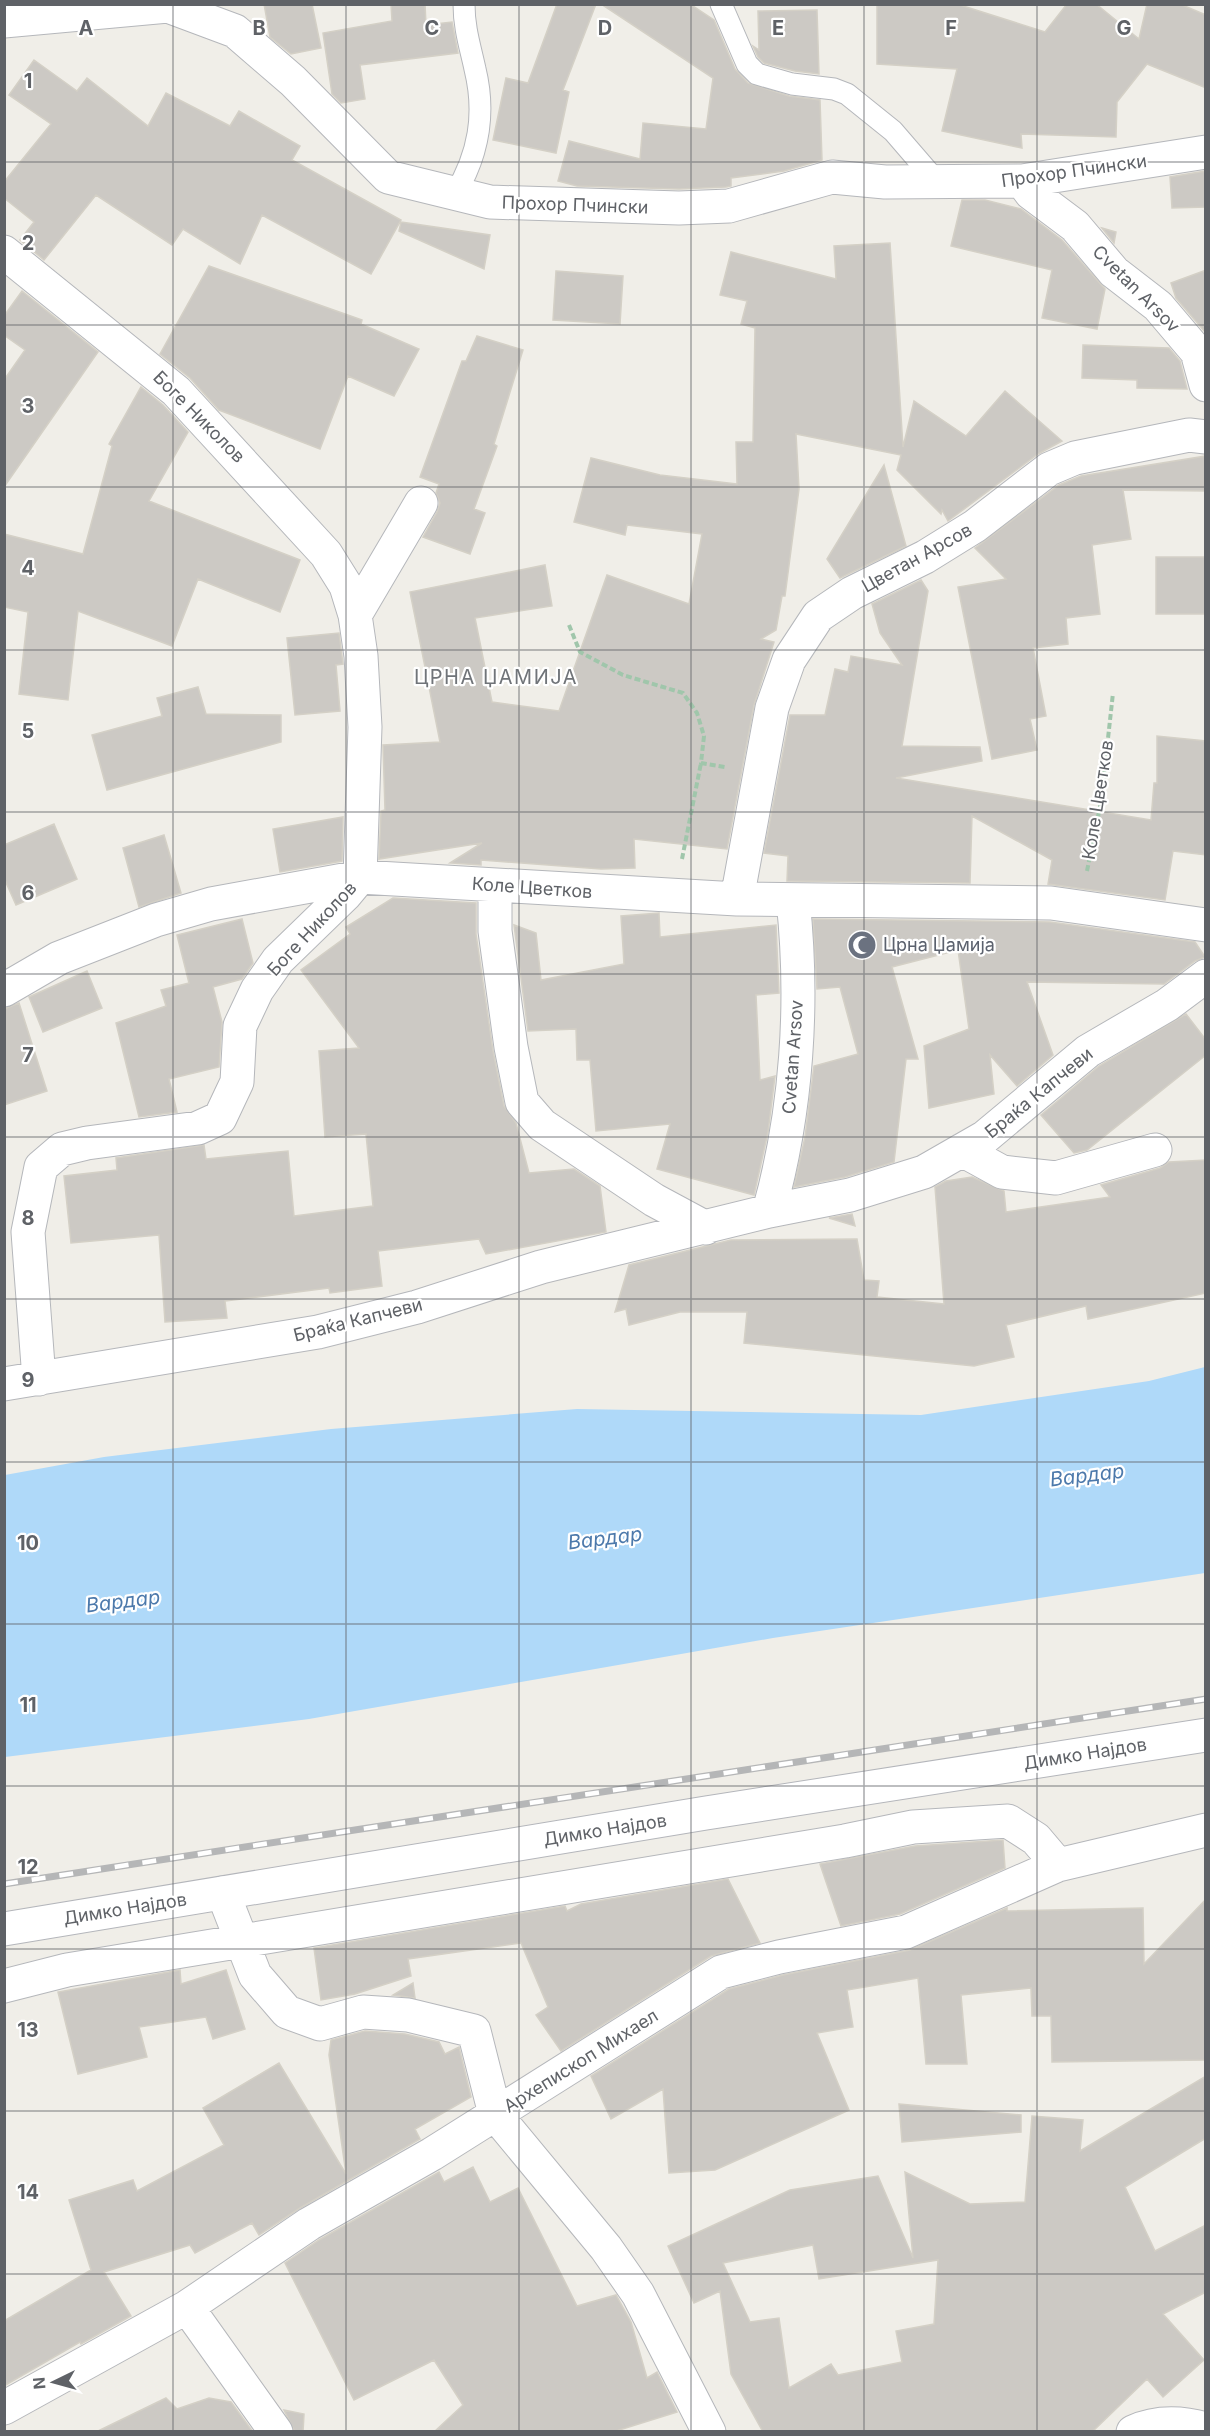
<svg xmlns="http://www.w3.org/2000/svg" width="1210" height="2436" viewBox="0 0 1210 2436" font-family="Inter,sans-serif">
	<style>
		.water { fill: #afd9f9 }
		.building { fill: #ccc9c4; stroke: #d4d0c6; stroke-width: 1.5; fill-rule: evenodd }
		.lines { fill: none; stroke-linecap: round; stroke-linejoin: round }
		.lane-casing { stroke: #b5b7bb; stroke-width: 23 }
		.street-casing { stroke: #b5b7bb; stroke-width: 35 }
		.secondary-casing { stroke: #b4b6bb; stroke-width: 35 }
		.path { stroke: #a0c6ab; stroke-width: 4; stroke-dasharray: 6 3; stroke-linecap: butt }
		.lane { stroke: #fff; stroke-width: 21 }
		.street { stroke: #fff; stroke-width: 33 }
		.secondary { stroke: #fff; stroke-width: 33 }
		.rail-casing { stroke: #b5b6b7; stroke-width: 7 }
		.rail { stroke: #fff; stroke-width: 4.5; stroke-dasharray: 14; stroke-linecap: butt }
		.grid { fill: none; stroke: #5f6267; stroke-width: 1.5; stroke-opacity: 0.55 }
		.labels { text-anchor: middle; stroke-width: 4.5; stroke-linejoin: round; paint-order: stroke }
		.street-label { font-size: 18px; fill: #5f6267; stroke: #fff }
		.worship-label { font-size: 18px; fill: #5b616d; stroke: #fff; text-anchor: start }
		.neighbourhood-label { font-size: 20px; letter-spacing: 1.5px; fill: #707479; stroke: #fff }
		.water-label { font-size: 20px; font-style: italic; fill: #4c79ab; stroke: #fff }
		.grid-label { font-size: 20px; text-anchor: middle; font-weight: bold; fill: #5f6267; stroke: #fff; stroke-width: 4.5; stroke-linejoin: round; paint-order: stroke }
	</style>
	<rect width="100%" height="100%" fill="#f0eee8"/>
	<path class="water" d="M 1205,1367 L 1205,1573 L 773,1638 L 309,1719 L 5,1757 L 5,1475 L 104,1457 L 331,1429 L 577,1409 L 921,1415 L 1149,1381 Z"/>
	<path class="building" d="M 264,4 L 312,4 L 321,48 L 291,54 L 270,37 Z
		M 391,4 L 425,4 L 426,25 L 452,22 L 458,53 L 360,65 L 365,99 L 341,103 L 332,94 L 323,33 L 392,21 Z
		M 557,4 L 596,4 L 563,90 L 569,92 L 556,153 L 493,140 L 506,78 L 528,83 Z
		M 601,4 L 690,4 L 714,20 L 735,69 L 748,83 L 789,96 L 820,100 L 822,160 L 784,171 L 731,178 L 731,186 L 726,187 L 679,189 L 577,186 L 558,181 L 569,141 L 640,159 L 643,123 L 706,129 L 713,78 Z
		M 877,4 L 957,4 L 1045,32 L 1067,4 L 1096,4 L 1139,39 L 1147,4 L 1180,4 L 1206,15 L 1206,88 L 1147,64 L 1117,102 L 1116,137 L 1021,134 L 1022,148 L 942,131 L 957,69 L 877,64 Z
		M 817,10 L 819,74 L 795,71 L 764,63 L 758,57 L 753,46 L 759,50 L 758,11 Z
		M 34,60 L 77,91 L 87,78 L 148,126 L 166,93 L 230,126 L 239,111 L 300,146 L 292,160 L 401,220 L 371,274 L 262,215 L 240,264 L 183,229 L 172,245 L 96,195 L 44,260 L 20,240 L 34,222 L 4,198 L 4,182 L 51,124 L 9,95 Z
		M 1206,171 L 1206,207 L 1172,208 L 1170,177 Z
		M 962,200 L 985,200 L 1021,209 L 1062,240 L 1105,289 L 1097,329 L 1042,318 L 1052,270 L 951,246 Z
		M 401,222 L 490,235 L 484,269 L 399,231 Z
		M 1102,228 L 1116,232 L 1114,243 Z
		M 890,243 L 903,447 L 914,401 L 966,436 L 1005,391 L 1062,441 L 1038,454 L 948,521 L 942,510 L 941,514 L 897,470 L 901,455 L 796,434 L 799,489 L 785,596 L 782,596 L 776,630 L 761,639 L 774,642 L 754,705 L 727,849 L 634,839 L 635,868 L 601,869 L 481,860 L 481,865 L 450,863 L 482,843 L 379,859 L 381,811 L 385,810 L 383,745 L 440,742 L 410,592 L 545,565 L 552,606 L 475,618 L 492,702 L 559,711 L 607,575 L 689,604 L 702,534 L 627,525 L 625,535 L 574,522 L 591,458 L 660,475 L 737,484 L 736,442 L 753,442 L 755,328 L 741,324 L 747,301 L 720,295 L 731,252 L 836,279 L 834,246 Z
		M 209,266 L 362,320 L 361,324 L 419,349 L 394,396 L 348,376 L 320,449 L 219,410 L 190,378 L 160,354 Z
		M 1206,270 L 1206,333 L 1176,298 L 1171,283 Z
		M 556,271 L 623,276 L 620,324 L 553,320 Z
		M 22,291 L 98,352 L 4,487 L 4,380 L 25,350 L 4,335 L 4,316 Z
		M 477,336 L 523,350 L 494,444 L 497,446 L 474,509 L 485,513 L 470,554 L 423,537 L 437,512 L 440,503 L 436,493 L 439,484 L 420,477 L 462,361 L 466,361 Z
		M 1083,345 L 1169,348 L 1180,361 L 1187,389 L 1137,388 L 1137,380 L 1082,378 Z
		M 141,387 L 163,405 L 188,432 L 149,501 L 300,560 L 280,612 L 198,579 L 172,646 L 78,611 L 68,700 L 19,694 L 28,612 L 4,607 L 4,534 L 83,554 L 112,446 L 109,444 Z
		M 1206,456 L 1206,491 L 1123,490 L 1131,539 L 1092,545 L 1100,614 L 1066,618 L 1068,644 L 1033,648 L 1046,716 L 1030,719 L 1037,750 L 992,759 L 958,587 L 1006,579 L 975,548 L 1059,485 L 1081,476 Z
		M 884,465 L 906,546 L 840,578 L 827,559 Z
		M 1156,557 L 1206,557 L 1206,614 L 1156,614 Z
		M 921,580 L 928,591 L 902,746 L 980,747 L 982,761 L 896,778 L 1151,820 L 1154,783 L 1157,783 L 1157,736 L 1206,741 L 1206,855 L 1173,851 L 1165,900 L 1048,884 L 1052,860 L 972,816 L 970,883 L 787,881 L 788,856 L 764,853 L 790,715 L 825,715 L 835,669 L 848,672 L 851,656 L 902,665 L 880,633 L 872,604 Z
		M 339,633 L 343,664 L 336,665 L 340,711 L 295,715 L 287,638 Z
		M 198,687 L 206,714 L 281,715 L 281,742 L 107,790 L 92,735 L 162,716 L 157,698 Z
		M 343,817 L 342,861 L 280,872 L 273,829 Z
		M 54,824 L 77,879 L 16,905 L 4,878 L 4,845 Z
		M 164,835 L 181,893 L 139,907 L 123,848 Z
		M 393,898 L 476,903 L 476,934 L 493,1051 L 504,1106 L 516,1123 L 529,1173 L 574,1169 L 600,1186 L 606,1232 L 486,1254 L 479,1239 L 378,1251 L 382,1286 L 330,1293 L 329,1288 L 225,1301 L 227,1318 L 165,1322 L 159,1235 L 71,1243 L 64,1176 L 117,1170 L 116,1158 L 204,1145 L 206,1159 L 288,1151 L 294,1216 L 373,1206 L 366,1134 L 325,1137 L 319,1051 L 359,1048 L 301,970 L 350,934 L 346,927 Z
		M 659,913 L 660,937 L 776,925 L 779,993 L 756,995 L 760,1080 L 775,1076 L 768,1132 L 754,1195 L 657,1169 L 670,1124 L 596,1131 L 590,1060 L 577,1060 L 576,1029 L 528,1031 L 514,925 L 536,933 L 541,980 L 624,964 L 621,916 Z
		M 242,919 L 253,963 L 242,979 L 213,987 L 222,1022 L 219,1067 L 169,1079 L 177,1112 L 139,1117 L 116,1023 L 166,1006 L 161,990 L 189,983 L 177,935 Z
		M 813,919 L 1050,922 L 1195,942 L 1205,957 L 1195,961 L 1164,984 L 1027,982 L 1053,1055 L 1017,1086 L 990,1055 L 994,1094 L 929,1108 L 924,1046 L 969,1029 L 958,950 L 892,967 L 918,1059 L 906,1059 L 894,1162 L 845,1177 L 794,1187 L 805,1137 L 814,1066 L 858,1054 L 840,987 L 817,989 Z
		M 87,971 L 102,1008 L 43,1032 L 29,997 Z
		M 19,1003 L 47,1091 L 4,1105 L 4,1009 Z
		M 1186,1014 L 1206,1040 L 1206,1055 L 1087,1150 L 1074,1153 L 1041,1115 L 1099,1066 Z
		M 1206,1160 L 1206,1293 L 1088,1319 L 1086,1306 L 1006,1325 L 1014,1357 L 974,1366 L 744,1343 L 747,1312 L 680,1312 L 629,1325 L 626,1309 L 615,1312 L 629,1265 L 731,1240 L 857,1239 L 864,1280 L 879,1281 L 877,1297 L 944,1304 L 935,1187 L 946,1181 L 972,1177 L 1004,1191 L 1006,1212 L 1110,1197 L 1101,1185 L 1160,1168 L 1169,1162 Z
		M 852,1214 L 855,1226 L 829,1218 Z
		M 1003,1840 L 1005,1868 L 900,1914 L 841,1926 L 820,1864 L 915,1846 Z
		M 728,1879 L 760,1943 L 711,1956 L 561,2051 L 536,2015 L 548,2007 L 521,1943 L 408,1959 L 411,1976 L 355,1994 L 321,2000 L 314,1948 L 565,1906 L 567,1911 L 581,1904 Z
		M 1206,1899 L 1206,2060 L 1052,2062 L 1051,2016 L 1032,2016 L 1031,1988 L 961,1995 L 967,2064 L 926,2064 L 918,1978 L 847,1990 L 853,2027 L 817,2033 L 849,2110 L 715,2170 L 669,2173 L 663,2089 L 611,2119 L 591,2076 L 729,1989 L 783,1975 L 910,1950 L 1007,1908 L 1007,1911 L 1143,1908 L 1144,1964 Z
		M 180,1970 L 181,1984 L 226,1970 L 245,2029 L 213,2039 L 206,2017 L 139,2027 L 147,2057 L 78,2074 L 58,1992 Z
		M 413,1983 L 415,1998 L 393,1995 Z
		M 365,2031 L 405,2034 L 439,2042 L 445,2054 L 459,2047 L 471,2097 L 415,2129 L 420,2139 L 300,2208 L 259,2235 L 252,2223 L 195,2253 L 190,2245 L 104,2272 L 131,2316 L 81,2344 L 80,2342 L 4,2386 L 4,2321 L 91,2270 L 69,2200 L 133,2180 L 137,2191 L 224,2145 L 203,2108 L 279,2063 L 346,2174 L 329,2055 L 331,2040 Z
		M 1206,2076 L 1206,2138 L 1125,2187 L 1155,2251 L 1206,2225 L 1206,2292 L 1163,2314 L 1204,2360 L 1163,2397 L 1147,2379 L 1092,2432 L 763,2432 L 731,2374 L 720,2291 L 694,2303 L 668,2246 L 790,2190 L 878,2176 L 913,2258 L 905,2172 L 970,2204 L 1025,2202 L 1032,2116 L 1083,2120 L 1080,2151 ZM 813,2245 L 819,2279 L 938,2260 L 934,2324 L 896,2331 L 902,2362 L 838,2375 L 831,2364 L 789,2388 L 779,2318 L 750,2322 L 723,2263 Z
		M 899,2104 L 1021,2115 L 1021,2132 L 902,2142 Z
		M 473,2167 L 490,2202 L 518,2188 L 577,2306 L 616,2295 L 631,2322 L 647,2378 L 657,2372 L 677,2412 L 613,2432 L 434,2432 L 463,2405 L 434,2360 L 354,2400 L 285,2263 L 319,2240 L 439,2172 L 444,2182 Z
		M 166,2398 L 177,2409 L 209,2398 L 231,2402 L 253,2432 L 96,2432 Z
		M 284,2410 L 304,2414 L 303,2432 L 295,2432 Z"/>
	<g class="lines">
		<g class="lane-casing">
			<path id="lane" d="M 721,4 L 747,64 L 757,74 L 792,84 L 834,89 L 847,94 L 893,131 L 937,182
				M 455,194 C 479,154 486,114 475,69 C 470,46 464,28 464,4"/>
		</g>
		<g class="street-casing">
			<path id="street" d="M 4,21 L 168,6 L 235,31 L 293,81 L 388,177 L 490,202 L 679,208 L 729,206 L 832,177 L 885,182 L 1022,181 L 1206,152
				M 1022,181 L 1031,193 L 1075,226 L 1114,272 L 1158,306 L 1197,352 L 1206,385
				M 4,252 L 176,391 L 326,554 L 346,586 L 355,615 L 361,656 L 365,727 L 360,877 L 345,895 L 278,960 L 257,990 L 240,1026 L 237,1082 L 220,1118 L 198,1128 L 87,1143 L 62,1149 L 41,1167 L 28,1232 L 39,1379
				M 355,615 L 421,503
				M 495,886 L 495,931 L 511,1047 L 522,1102 L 542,1125 L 654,1200 L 706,1228
				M 737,899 L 772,708 L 789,660 L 818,616 L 852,593 L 925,557 L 975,526 L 1049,469 L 1075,458 L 1189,435 L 1206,437
				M 4,990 L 59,958 L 156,920 L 211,904 L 360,877 L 737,899 L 1051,903 L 1206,925
				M 962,1150 L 1002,1172 L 1056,1178 L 1155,1150
				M 769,1211 C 797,1111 804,1003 793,900
				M 4,1384 L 318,1332 L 417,1307 L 541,1267 L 769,1211 L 850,1195 L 924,1172 L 985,1137 L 1088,1051 L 1167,1005 L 1206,976
				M 223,1893 L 255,1975 L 287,2012 L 320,2024 L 363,2012 L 408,2015 L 474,2031 L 495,2114 L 606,2248 L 638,2294 L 709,2432
				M 4,1986 L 67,1970 L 845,1841 L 913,1827 L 1008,1821 L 1036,1839 L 1058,1865
				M 187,2307 L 276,2432
				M 4,2408 L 187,2307 L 309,2224 L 432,2154 L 721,1972 L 779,1957 L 906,1932 L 1058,1865 L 1206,1830
				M 1133,2432 C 1157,2421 1181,2422 1206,2429"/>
		</g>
		<g class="secondary-casing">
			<path id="secondary" d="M 4,1929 L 706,1813 L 1206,1735"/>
		</g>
		<path class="path" d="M 569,625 L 580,652 L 623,675 L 683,693 L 697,713 L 704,736 L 701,763 L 725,767
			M 682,859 L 701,763
			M 1087,871 L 1101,802 L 1113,693"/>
		<use href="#lane" class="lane"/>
		<use href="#street" class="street"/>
		<use href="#secondary" class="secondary"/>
		<g class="rail-casing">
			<path id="rail" d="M 4,1884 L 1206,1699"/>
		</g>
		<use href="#rail" class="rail"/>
	</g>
	<path class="grid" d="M 173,4 L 173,2432M 346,4 L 346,2432M 519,4 L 519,2432M 691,4 L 691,2432M 864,4 L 864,2432M 1037,4 L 1037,2432M 4,162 L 1206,162M 4,325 L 1206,325M 4,487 L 1206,487M 4,650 L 1206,650M 4,812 L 1206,812M 4,974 L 1206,974M 4,1137 L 1206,1137M 4,1299 L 1206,1299M 4,1462 L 1206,1462M 4,1624 L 1206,1624M 4,1786 L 1206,1786M 4,1949 L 1206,1949M 4,2111 L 1206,2111M 4,2274 L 1206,2274"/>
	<defs>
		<g id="mosque-disc" transform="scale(1.5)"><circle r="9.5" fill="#6b7280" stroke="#fff"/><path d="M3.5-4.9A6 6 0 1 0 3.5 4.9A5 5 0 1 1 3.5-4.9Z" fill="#fff"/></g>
	</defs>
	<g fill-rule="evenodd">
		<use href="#mosque-disc" x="862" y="945"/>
	</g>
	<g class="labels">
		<g class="street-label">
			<text transform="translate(1074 171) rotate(-8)" y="6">Прохор Пчински</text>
			<text transform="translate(575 205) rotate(2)" y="6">Прохор Пчински</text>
			<text transform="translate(1136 289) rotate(45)" y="6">Cvetan Arsov</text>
			<text transform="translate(199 417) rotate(45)" y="6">Боге Николов</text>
			<text transform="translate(917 558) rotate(-29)" y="6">Цветан Арсов</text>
			<text transform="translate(1098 800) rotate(-81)" y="6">Коле Цветков</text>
			<text transform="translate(532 888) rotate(4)" y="6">Коле Цветков</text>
			<text transform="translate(312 929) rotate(-47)" y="6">Боге Николов</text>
			<text transform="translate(793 1057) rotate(-86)" y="6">Cvetan Arsov</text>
			<text transform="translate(1039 1093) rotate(-39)" y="6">Браќа Капчеви</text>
			<text transform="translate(358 1320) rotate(-14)" y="6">Браќа Капчеви</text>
			<text transform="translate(1085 1754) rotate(-9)" y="6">Димко Најдов</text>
			<text transform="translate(605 1830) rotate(-9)" y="6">Димко Најдов</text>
			<text transform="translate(125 1909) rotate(-9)" y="6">Димко Најдов</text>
			<text transform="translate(581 2061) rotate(-32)" y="6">Архепископ Михаел</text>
		</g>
		<g class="worship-label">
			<text x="883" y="951">Црна Џамија</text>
		</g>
		<g class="neighbourhood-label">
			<text x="496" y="684">ЦРНА ЏАМИЈА</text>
		</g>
		<g class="water-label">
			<text transform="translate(1087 1475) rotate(-7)" y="7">Вардар</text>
			<text transform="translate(605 1538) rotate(-7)" y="7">Вардар</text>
			<text transform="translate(123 1601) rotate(-7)" y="7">Вардар</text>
		</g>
	</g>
	<g class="grid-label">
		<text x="86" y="35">A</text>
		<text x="259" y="35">B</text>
		<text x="432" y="35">C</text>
		<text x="605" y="35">D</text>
		<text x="778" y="35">E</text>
		<text x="951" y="35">F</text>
		<text x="1124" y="35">G</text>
		<text x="28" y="88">1</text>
		<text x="28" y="250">2</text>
		<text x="28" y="413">3</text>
		<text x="28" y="575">4</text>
		<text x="28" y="738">5</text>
		<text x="28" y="900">6</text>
		<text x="28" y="1062">7</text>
		<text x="28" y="1225">8</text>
		<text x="28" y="1387">9</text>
		<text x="28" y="1550">10</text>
		<text x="28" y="1712">11</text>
		<text x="28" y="1874">12</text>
		<text x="28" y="2037">13</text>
		<text x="28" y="2199">14</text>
	</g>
	<rect width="1210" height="2436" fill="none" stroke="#5f6267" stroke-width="12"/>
	<g transform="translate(54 2382) rotate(265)" stroke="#ffffff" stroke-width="4.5" paint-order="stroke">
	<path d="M0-4.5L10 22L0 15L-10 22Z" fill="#5f6267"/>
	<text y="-9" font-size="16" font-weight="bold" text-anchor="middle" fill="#5f6267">N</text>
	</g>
</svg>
